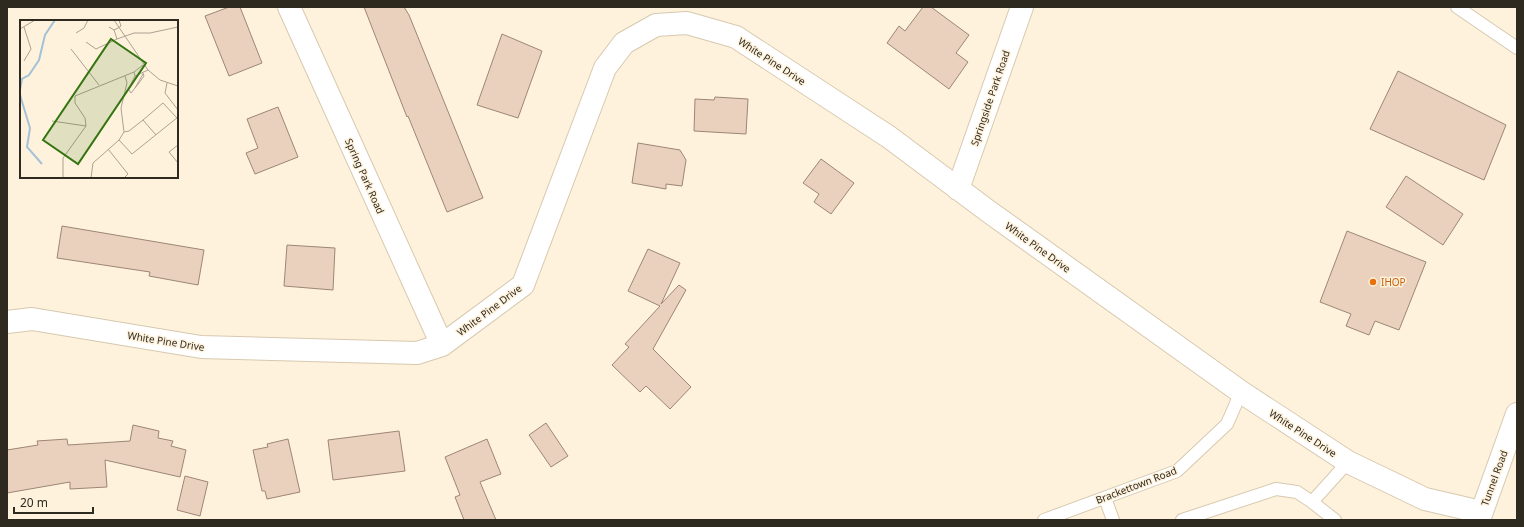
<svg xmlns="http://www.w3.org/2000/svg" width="1524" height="527" viewBox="0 0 1524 527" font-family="'Noto Sans',sans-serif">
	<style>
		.building { fill: #ead1be; stroke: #9d8674 }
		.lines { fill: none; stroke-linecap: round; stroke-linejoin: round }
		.service-casing { stroke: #d7c9af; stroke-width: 14 }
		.minor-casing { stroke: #d7c9af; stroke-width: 24 }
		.primary-casing { stroke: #d7c9af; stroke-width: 24 }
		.service { stroke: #fff; stroke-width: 12 }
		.minor { stroke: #fff; stroke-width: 22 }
		.primary { stroke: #fff; stroke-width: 22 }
		.food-dot { fill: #e8710a; stroke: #fef2dd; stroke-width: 1.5 }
		.labels { text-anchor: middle; stroke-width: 3; stroke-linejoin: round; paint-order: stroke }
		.street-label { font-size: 10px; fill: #2f2a1f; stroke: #fef2dd }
		.food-label { font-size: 10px; fill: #c56008; stroke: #fef2dd; text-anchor: start }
		.inset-river { fill: none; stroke: #a4c2d6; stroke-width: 2 }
		.inset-road { fill: none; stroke: #aba291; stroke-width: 1 }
		.view { fill: #357511; fill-opacity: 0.15; stroke: #357511; stroke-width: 2 }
		.inset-edge { fill: none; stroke: #2f2a1f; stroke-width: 2 }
	</style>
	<rect width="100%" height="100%" fill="#fef2dd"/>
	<path class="building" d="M 229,7 L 240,7 L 262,63 L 229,76 L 205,16 Z
		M 364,7 L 404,7 L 409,15 L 483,198 L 447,212 L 408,116 L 407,117 Z
		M 923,7 L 931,7 L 969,35 L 956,53 L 968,62 L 949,89 L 887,43 L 899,26 L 905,31 Z
		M 502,34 L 542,51 L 518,118 L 477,105 Z
		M 1398,71 L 1506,125 L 1484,180 L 1370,129 Z
		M 715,97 L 748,99 L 746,134 L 694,131 L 695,99 L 714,100 Z
		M 278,107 L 298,157 L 255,174 L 246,153 L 258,148 L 247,119 Z
		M 638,143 L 680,150 L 686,160 L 682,186 L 666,184 L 666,189 L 632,183 Z
		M 821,159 L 854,183 L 831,214 L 814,202 L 819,194 L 803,183 Z
		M 1406,176 L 1463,214 L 1443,245 L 1386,207 Z
		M 62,226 L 204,250 L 198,285 L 149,276 L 150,272 L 57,258 Z
		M 1347,231 L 1426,262 L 1399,330 L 1375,321 L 1369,335 L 1346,326 L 1351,314 L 1320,302 Z
		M 287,245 L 335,248 L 333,290 L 284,286 Z
		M 648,249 L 680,263 L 661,304 L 679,285 L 686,290 L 653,349 L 691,387 L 670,409 L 646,386 L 640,392 L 612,365 L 629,347 L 625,344 L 660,306 L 628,291 Z
		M 546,423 L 568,456 L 551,467 L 529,435 Z
		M 133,425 L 159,431 L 158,438 L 173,441 L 171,446 L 186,450 L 180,477 L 105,460 L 107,487 L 70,489 L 70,482 L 7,493 L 7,450 L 38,445 L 37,441 L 67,439 L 68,445 L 130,441 Z
		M 399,431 L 405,471 L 333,480 L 328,440 Z
		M 288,439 L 300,492 L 267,499 L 265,491 L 262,491 L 253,450 L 268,447 L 267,444 Z
		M 487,439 L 501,474 L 480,482 L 496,520 L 464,520 L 455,497 L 460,495 L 445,457 Z
		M 185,476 L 208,482 L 200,516 L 177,510 Z"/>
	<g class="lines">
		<g class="service-casing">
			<path id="service" d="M 1457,7 L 1517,48
				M 1105,498 L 1113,520
				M 1312,502 L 1335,520
				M 1044,520 L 1177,471 L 1227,424 L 1241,392
				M 1182,520 L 1276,489 L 1297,492 L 1312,502 L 1348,462"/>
		</g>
		<g class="minor-casing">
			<path id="minor" d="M 289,7 L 442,345
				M 958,189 L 1022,7
				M 7,322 L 32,319 L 201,347 L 417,353 L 442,345 L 523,285 L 605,68 L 624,43 L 656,25 L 687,23 L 736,37 L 889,137 L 988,211 L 1241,392 L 1348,462 L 1425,499 L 1481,512"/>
		</g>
		<g class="primary-casing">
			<path id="primary" d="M 1479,520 L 1517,414"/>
		</g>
		<use href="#service" class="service"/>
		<use href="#minor" class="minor"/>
		<use href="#primary" class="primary"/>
	</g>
	<circle class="food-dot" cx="1373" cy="282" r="4"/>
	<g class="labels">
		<g class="street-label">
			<text transform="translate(772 61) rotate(33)" y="4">White Pine Drive</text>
			<text transform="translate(990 98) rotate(-71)" y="4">Springside Park Road</text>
			<text transform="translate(365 176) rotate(66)" y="4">Spring Park Road</text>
			<text transform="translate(1038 247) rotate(36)" y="4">White Pine Drive</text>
			<text transform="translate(489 310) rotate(-37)" y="4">White Pine Drive</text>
			<text transform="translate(166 341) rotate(9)" y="4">White Pine Drive</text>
			<text transform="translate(1303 433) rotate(33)" y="4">White Pine Drive</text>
			<text transform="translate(1494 478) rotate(-70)" y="4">Tunnel Road</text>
			<text transform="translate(1136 485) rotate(-21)" y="4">Brackettown Road</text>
		</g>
		<g class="food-label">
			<text x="1381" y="286">IHOP</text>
		</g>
	</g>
	<g transform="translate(20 20)">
		<rect width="158" height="158" fill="#fef2dd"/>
		<path class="inset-river" d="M 0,70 L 2,59 L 9,55 L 19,40 L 25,15 L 35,0M 0,75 L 10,108 L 7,127 L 22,144"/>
		<path class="inset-road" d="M 94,0 L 128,50 L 140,60 L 158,66M 89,7 L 94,10 L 98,8 L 101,6 L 99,0M 0,9 L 15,0M 94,10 L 97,19 L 114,13 L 130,13 L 158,7M 56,13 L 64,8 L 68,0M 66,22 L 76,29 L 97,19M 51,29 L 79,65M 4,41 L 11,29 L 4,7M 115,56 L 128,50M 147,63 L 145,73 L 158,90M 115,68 L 123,54M 108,70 L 115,56 L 114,52M 109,70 L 111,73 L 119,63 L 124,56 L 123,53M 123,100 L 143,83 L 157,98M 32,101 L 66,106M 104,112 L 101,88 L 107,63 L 105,56M 104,112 L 109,111 L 123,100 L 136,115M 99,120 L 112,134 L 158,97M 158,125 L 149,132 L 158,143M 88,129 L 108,154 L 104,158M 43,158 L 43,138 L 66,106 L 65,98 L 55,83 L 55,76 L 114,52 L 123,45M 71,158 L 73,143 L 99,120 L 104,112"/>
		<path class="view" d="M 91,19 L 126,43 L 58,144 L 23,120 Z"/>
		<rect width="158" height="158" class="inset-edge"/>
	</g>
	<rect width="1524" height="527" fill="none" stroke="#2f2a1f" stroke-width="16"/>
	<path d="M14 507v6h79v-6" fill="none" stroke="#2f2a1f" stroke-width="2"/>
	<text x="20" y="507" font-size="12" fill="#2f2a1f" stroke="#fef2dd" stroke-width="3" paint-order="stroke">20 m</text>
</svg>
